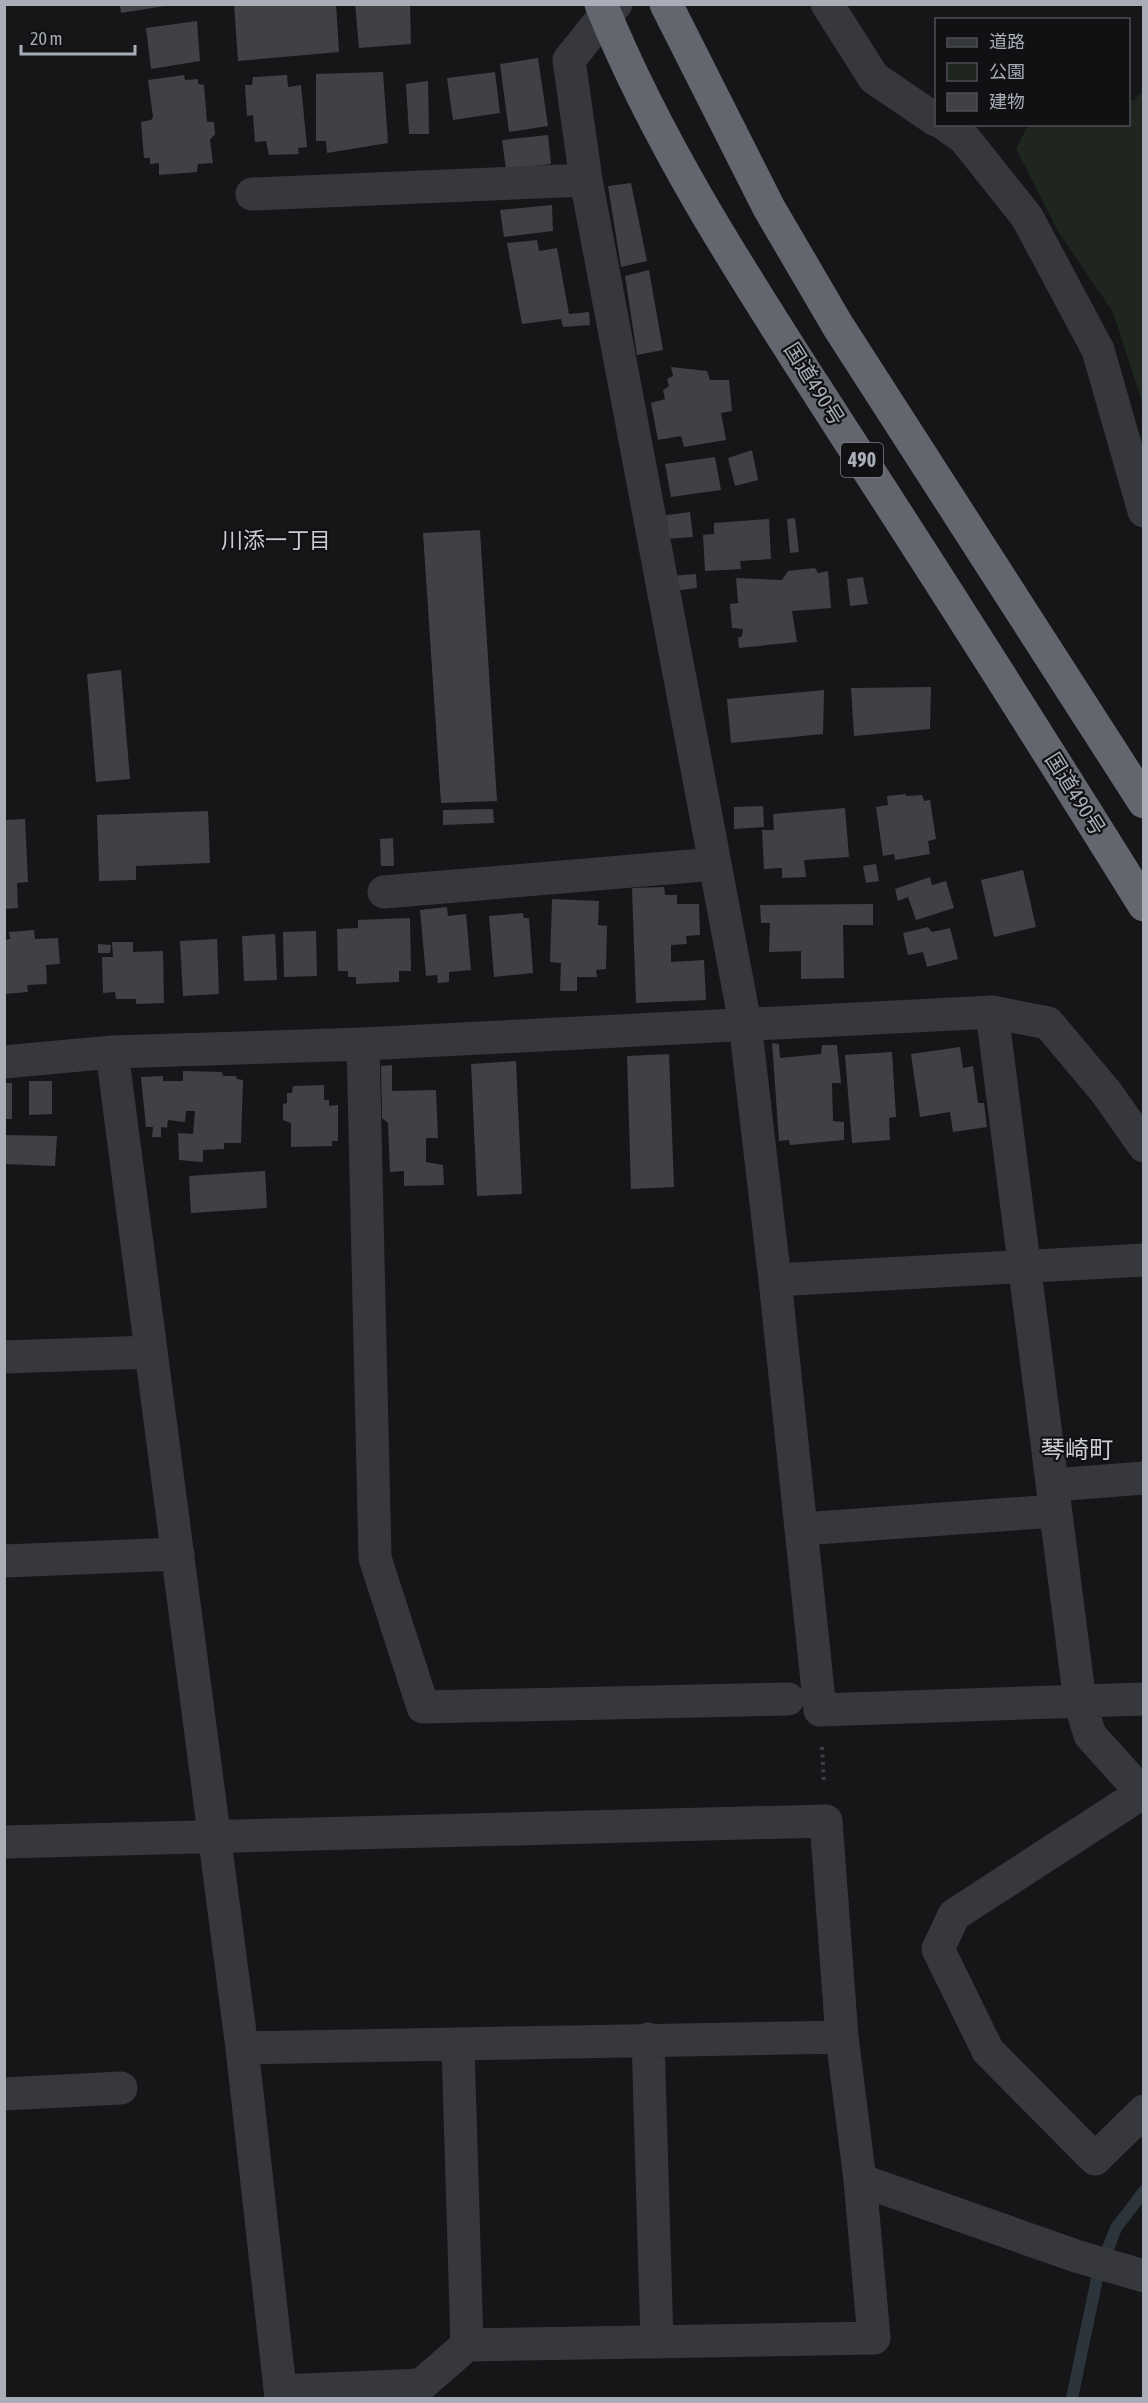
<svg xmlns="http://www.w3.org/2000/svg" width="1148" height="2403" viewBox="0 0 1148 2403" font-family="'Asap Condensed','Noto Sans JP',sans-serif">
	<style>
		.green { fill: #1e261f }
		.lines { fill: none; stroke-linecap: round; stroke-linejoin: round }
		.stream { stroke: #2c353c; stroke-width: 12 }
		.building { fill: #404145 }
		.path { stroke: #3d3f44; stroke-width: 4; stroke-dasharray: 3 4.5; stroke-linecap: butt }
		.minor { stroke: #37383d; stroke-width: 33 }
		.highway { stroke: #63666e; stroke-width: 33 }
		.labels { text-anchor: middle; stroke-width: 4.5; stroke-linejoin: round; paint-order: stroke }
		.shield { fill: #111113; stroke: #7b7e86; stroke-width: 1.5 }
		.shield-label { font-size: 20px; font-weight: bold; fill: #a8adb8 }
		.street-label { font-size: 21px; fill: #a8adb8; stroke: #111113 }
		.neighbourhood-label { font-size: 22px; fill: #c9ccd4; stroke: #111113 }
		.quarter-label { font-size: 24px; fill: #c9ccd4; stroke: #111113 }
	</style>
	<rect width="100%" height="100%" fill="#161618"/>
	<path class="green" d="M 1143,91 L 1143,405 L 1113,312 L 1059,233 L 1016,149 L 1028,125 L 1128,124 L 1129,100 L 1134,100 Z"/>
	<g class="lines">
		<path class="stream" d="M 1072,2398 L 1098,2274 L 1116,2228 L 1144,2191"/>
	</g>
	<path class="building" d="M 234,4 L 336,4 L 339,52 L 238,61 Z
		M 355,4 L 410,4 L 411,44 L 359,48 Z
		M 120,5 L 165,5 L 165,6 L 121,13 Z
		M 197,21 L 200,61 L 151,69 L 146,28 Z
		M 538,58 L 548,126 L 509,132 L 500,64 Z
		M 383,72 L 388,143 L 327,153 L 326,141 L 316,141 L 316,74 Z
		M 495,72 L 500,113 L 453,120 L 447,78 Z
		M 184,75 L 185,80 L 198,79 L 198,84 L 204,85 L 207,122 L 214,122 L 215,134 L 210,140 L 213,163 L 198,164 L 197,172 L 159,175 L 159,163 L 150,164 L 150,158 L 144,158 L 141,122 L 151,120 L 153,117 L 148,80 Z
		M 287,75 L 288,87 L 301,85 L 307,147 L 298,148 L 299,154 L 269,155 L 266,141 L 255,142 L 253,115 L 247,116 L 245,85 L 252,85 L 253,77 Z
		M 428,81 L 429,134 L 409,134 L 406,84 Z
		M 548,135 L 551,164 L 506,169 L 502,140 Z
		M 631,183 L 647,261 L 621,267 L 608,186 Z
		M 552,205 L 553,231 L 504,237 L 500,210 Z
		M 537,240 L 539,251 L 557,248 L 569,314 L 589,312 L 590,325 L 563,327 L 561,319 L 522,324 L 507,243 Z
		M 649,270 L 663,350 L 637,355 L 625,276 Z
		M 671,367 L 707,371 L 710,380 L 729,380 L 732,411 L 721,413 L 726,440 L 684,447 L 681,436 L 658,440 L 651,403 L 665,399 L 663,390 L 669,386 L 667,379 L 673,376 Z
		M 752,450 L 758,480 L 735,486 L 728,458 Z
		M 715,457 L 721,490 L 671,497 L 665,464 Z
		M 690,512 L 693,537 L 664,539 L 660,516 Z
		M 795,518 L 799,552 L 790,553 L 787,519 Z
		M 769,519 L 771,559 L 740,561 L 741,569 L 705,571 L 703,535 L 714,534 L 714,523 Z
		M 480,530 L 497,801 L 441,803 L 423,533 Z
		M 815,568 L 818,573 L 828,571 L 831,608 L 792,611 L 797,642 L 739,648 L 738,638 L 742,636 L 743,629 L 732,628 L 730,604 L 738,603 L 736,578 L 782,580 L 788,571 Z
		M 696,574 L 697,588 L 673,591 L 671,576 Z
		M 863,577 L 868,604 L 850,606 L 847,579 Z
		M 121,670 L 130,779 L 96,782 L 87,674 Z
		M 931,687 L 930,729 L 854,736 L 851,688 Z
		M 824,690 L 823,734 L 731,743 L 727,699 Z
		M 906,794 L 906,796 L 922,795 L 924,801 L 930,800 L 936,839 L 928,841 L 930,854 L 895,860 L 894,854 L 883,856 L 876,807 L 888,805 L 887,796 Z
		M 763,806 L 764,827 L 734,829 L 734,807 Z
		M 845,808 L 849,857 L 804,860 L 806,877 L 782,878 L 782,868 L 764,869 L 762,830 L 774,830 L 773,814 Z
		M 493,809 L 494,823 L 443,825 L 443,810 Z
		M 208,811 L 210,863 L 136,866 L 136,880 L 99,881 L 97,815 Z
		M 25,819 L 28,882 L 17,883 L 18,908 L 4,909 L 4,820 Z
		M 393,838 L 394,866 L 381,866 L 380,839 Z
		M 876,864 L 879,881 L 866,883 L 863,866 Z
		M 1023,870 L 1036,927 L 994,937 L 981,880 Z
		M 930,877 L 932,885 L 946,881 L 954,908 L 916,920 L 908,897 L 898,901 L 895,889 Z
		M 664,887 L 665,895 L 677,895 L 677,904 L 699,904 L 700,935 L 686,936 L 687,944 L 671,945 L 671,962 L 704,960 L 706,1000 L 636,1003 L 632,888 Z
		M 552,899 L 599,901 L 598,925 L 607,926 L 606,969 L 596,970 L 597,977 L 577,977 L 577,991 L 560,991 L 561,963 L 550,962 Z
		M 873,904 L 873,925 L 843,925 L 844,978 L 801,979 L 801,951 L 769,952 L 770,923 L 761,923 L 760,905 Z
		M 447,907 L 448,916 L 466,914 L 471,970 L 449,972 L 449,982 L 438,983 L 437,975 L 426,976 L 420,910 Z
		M 523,913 L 524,918 L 529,918 L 533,973 L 494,977 L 489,916 Z
		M 410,918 L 411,971 L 399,971 L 399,982 L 356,984 L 356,977 L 348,977 L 348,971 L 338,971 L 337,929 L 358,928 L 358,920 Z
		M 928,927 L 932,932 L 950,928 L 958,959 L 927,967 L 923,952 L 908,955 L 903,933 Z
		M 34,930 L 35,939 L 58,938 L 60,964 L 46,965 L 47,984 L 27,985 L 28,992 L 4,994 L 4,940 L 10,939 L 9,932 Z
		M 316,931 L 317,976 L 284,977 L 283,932 Z
		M 275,934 L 277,980 L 244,981 L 242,936 Z
		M 217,939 L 219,994 L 183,996 L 180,941 Z
		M 112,942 L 133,942 L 133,952 L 163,951 L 164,1003 L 136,1004 L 136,999 L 116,999 L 115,992 L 103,993 L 102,957 L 113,957 Z
		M 98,944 L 111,945 L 110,953 L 98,953 Z
		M 772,1043 L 779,1044 L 780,1058 L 821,1054 L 822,1045 L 837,1045 L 841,1083 L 832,1083 L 833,1121 L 844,1122 L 844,1140 L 790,1145 L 789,1140 L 779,1141 Z
		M 960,1047 L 963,1068 L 973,1066 L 978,1103 L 984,1103 L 987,1127 L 953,1132 L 950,1112 L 920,1117 L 911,1054 Z
		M 892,1052 L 896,1117 L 889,1118 L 890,1140 L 852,1143 L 845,1055 Z
		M 669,1054 L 674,1187 L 631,1189 L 627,1056 Z
		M 516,1061 L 522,1194 L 477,1196 L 471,1064 Z
		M 392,1065 L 392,1091 L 436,1090 L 438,1138 L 426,1138 L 426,1162 L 443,1165 L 444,1185 L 404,1186 L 404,1171 L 390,1172 L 388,1123 L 382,1118 L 381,1066 Z
		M 183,1071 L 222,1072 L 223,1076 L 236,1076 L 237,1079 L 243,1080 L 241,1143 L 224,1143 L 224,1149 L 203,1150 L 203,1162 L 179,1160 L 178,1133 L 193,1134 L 195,1111 L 186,1111 L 185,1122 L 168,1120 L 167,1128 L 161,1127 L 161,1137 L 152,1137 L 153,1127 L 146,1127 L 141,1077 L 163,1076 L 163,1081 L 183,1081 Z
		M 29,1081 L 52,1081 L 52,1114 L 29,1115 Z
		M 4,1083 L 12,1083 L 12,1119 L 4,1119 Z
		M 324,1085 L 324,1100 L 329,1100 L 329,1106 L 338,1105 L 338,1141 L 332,1141 L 332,1146 L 291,1147 L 291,1123 L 283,1120 L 283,1104 L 287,1103 L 287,1093 L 292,1093 L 293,1086 Z
		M 4,1135 L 57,1136 L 55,1166 L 4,1164 Z
		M 265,1171 L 267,1208 L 191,1213 L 189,1176 Z"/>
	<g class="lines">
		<path class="path" d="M 822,1747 L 824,1784"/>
		<path class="minor" d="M 616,4 L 605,15 L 569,60 L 586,180 L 745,1023 L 775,1280 L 820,1710 L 1144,1699
			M 827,4 L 874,78 L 936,120
			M 944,124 L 964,138 L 1027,217 L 1098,350 L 1144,511
			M 252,194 L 586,180
			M 384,892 L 715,864
			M 992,1012 L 1080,1702 L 1090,1735 L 1144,1795
			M 363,1044 L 375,1558 L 423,1707 L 788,1699
			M 112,1052 L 242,2048 L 281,2398
			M 4,1062 L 112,1052 L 363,1044 L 992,1012 L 1048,1023 L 1106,1092 L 1144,1146
			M 775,1280 L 1144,1260
			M 4,1357 L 151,1352
			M 1053,1485 L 1144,1478
			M 802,1529 L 1055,1511
			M 4,1561 L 178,1554
			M 1142,1793 L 954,1915 L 938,1949 L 988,2051 L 1095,2159 L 1144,2111
			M 4,1842 L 826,1821 L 842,2037 L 860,2180 L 874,2338 L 467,2345 L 421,2385 L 280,2391
			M 648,2039 L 657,2342
			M 458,2046 L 467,2345
			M 242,2048 C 442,2046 642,2039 842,2037
			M 4,2094 L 121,2088
			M 860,2180 L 1076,2256 L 1144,2276"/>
		<path class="highway" d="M 601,4 C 662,155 756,295 843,431 C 945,588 1045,746 1144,905
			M 666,4 L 769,208 L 838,326 L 1144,802"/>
	</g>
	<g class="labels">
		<rect class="shield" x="841" y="443" width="42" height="34" rx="4.5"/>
		<g class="shield-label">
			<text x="862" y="467">490</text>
		</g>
		<g class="street-label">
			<text transform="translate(814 384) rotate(58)" y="7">国道490号</text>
			<text transform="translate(1075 794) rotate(58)" y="7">国道490号</text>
		</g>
		<g class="neighbourhood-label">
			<text x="276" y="548">川添一丁目</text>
		</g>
		<g class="quarter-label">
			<text x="1077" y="1458">琴崎町</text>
		</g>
	</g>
	<rect width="1148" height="2403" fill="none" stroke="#a8adb8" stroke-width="12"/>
	<rect x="935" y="18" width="195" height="108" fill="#111113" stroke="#4d4f55" stroke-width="1.5"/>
	<rect x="947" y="38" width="30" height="9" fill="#37383d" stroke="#4d4f55" stroke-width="1.5"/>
	<text x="989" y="48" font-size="18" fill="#a8adb8">道路</text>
	<rect x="947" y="63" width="30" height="18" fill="#1e261f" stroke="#4d4f55" stroke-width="1.5"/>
	<text x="989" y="78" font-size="18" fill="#a8adb8">公園</text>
	<rect x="947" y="93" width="30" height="18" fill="#404145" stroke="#4d4f55" stroke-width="1.5"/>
	<text x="989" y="108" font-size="18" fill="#a8adb8">建物</text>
	<path d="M21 45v9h114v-9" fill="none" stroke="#a8adb8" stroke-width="3"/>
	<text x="30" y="45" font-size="18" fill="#a8adb8" stroke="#111113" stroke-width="4.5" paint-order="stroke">20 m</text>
</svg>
